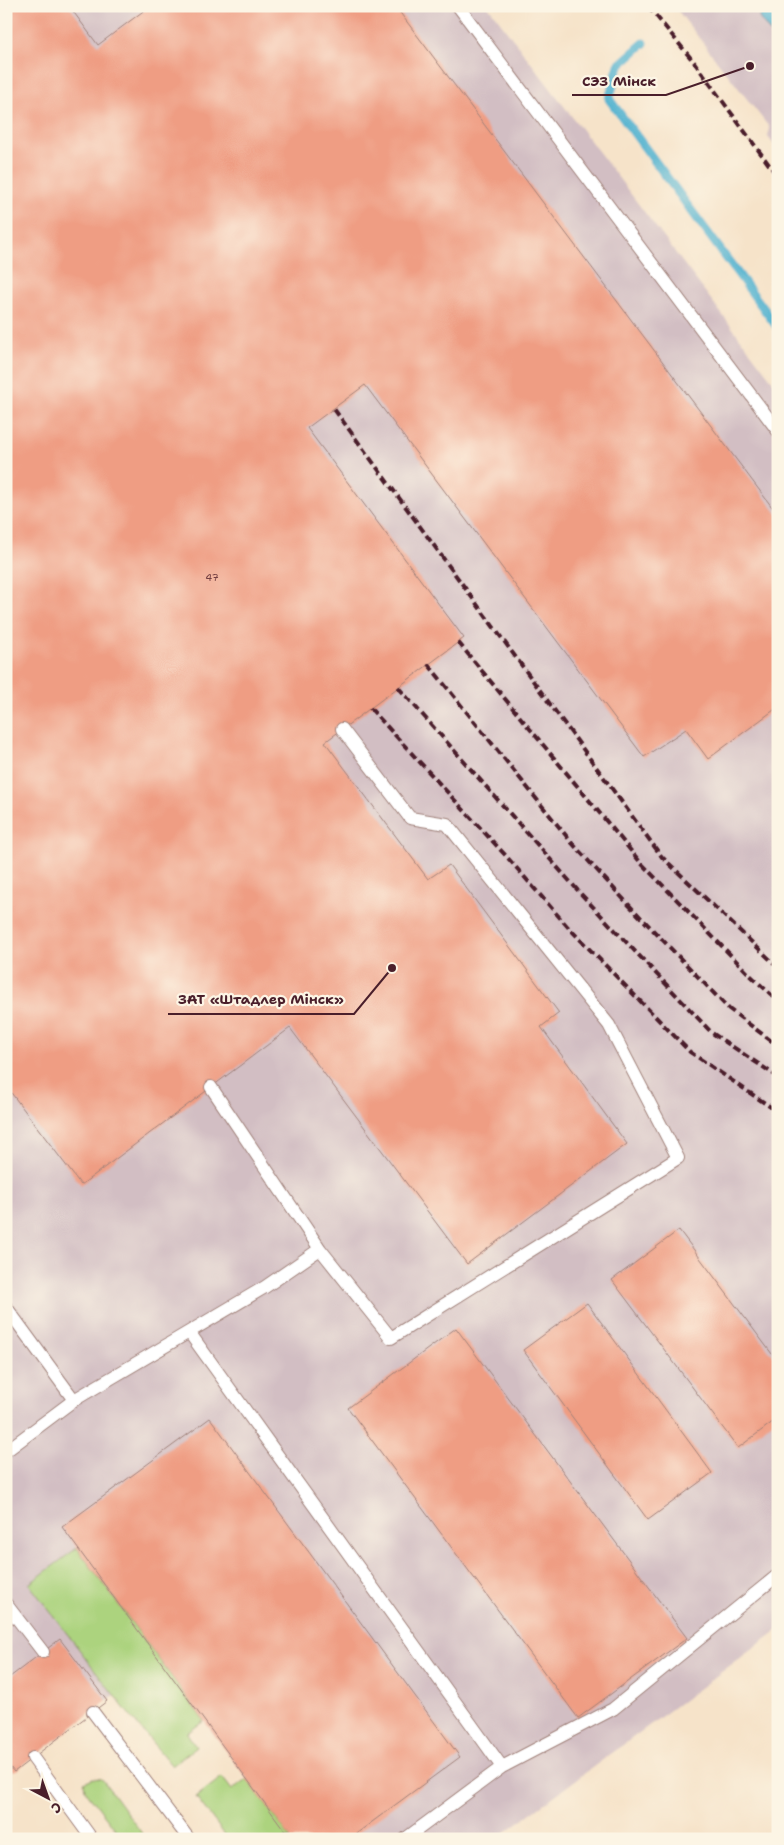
<svg xmlns="http://www.w3.org/2000/svg" width="784" height="1845" viewBox="0 0 784 1845" font-family="'Shantell Sans',sans-serif">
	<style>
		.industrial { fill: #d2bec3 }
		.green { fill: #acd37e; stroke: #7b7954 }
		.water { fill: #50b1cf; stroke: #4d687d }
		.lines { fill: none; stroke-linecap: round; stroke-linejoin: round }
		.stream { stroke: #50b1cf; stroke-width: 9 }
		.building { fill: #ef9d83 }
		.service-casing { stroke: #a0817a; stroke-width: 14 }
		.service { stroke: #fff; stroke-width: 12 }
		.rail { stroke: #4a1f2b; stroke-width: 4; stroke-dasharray: 8 4; stroke-linecap: butt }
		.labels { text-anchor: middle; stroke-width: 4.5; stroke-linejoin: round; paint-order: stroke }
		.number-label { font-size: 10px; fill: #733e41 }
		.leader { fill: none; stroke: #4a1f2b; stroke-width: 2 }
		.callout-dot { fill: #4a1f2b; stroke: #fcf5e5; stroke-width: 2 }
		.callout-label { font-size: 14px; text-anchor: middle; font-weight: bold; fill: #4a1f2b; stroke: #fcf5e5; stroke-width: 4.5; stroke-linejoin: round; paint-order: stroke }
	</style>
	<rect width="100%" height="100%" fill="#fcf5e5"/>
	<filter id="ink" filterUnits="userSpaceOnUse"><feTurbulence type="fractalNoise" baseFrequency=".02" numOctaves="2"/><feDisplacementMap in="SourceGraphic" scale="10" xChannelSelector="R" yChannelSelector="G"/><feConvolveMatrix kernelMatrix="1 2 1 2 8 2 1 2 1" color-interpolation-filters="sRGB"/></filter>
	<filter id="wash" filterUnits="userSpaceOnUse"><feTurbulence type="fractalNoise" baseFrequency=".0096" numOctaves="4" result="noise"/><feDisplacementMap in="SourceGraphic" scale="20" xChannelSelector="R" yChannelSelector="G"/><feGaussianBlur stdDeviation="1.12" result="paint"/><feColorMatrix in="noise" values="0 0 0 0 0 0 0 0 0 0 0 0 0 0 0 0 0 1.4 0 .05"/><feComposite in="paint" operator="in"/></filter>
	<g filter="url(#wash)">
		<rect width="100%" height="100%" fill="#f6e3c9"/>
		<path class="industrial" d="M 6,6 L 488,6 L 778,388 L 778,1630 L 496,1839 L 291,1839 L 77,1548 L 124,1687 L 33,1758 L 6,1776 Z
			M 674,6 L 778,6 L 778,150 L 768,137 L 769,127 Z"/>
		<path class="green" d="M 77,1548 L 204,1721 L 187,1733 L 196,1747 L 172,1766 L 131,1717 L 29,1584 Z
			M 222,1777 L 232,1790 L 247,1779 L 291,1839 L 228,1839 L 196,1797 Z
			M 93,1778 L 102,1779 L 146,1839 L 123,1839 L 85,1790 L 84,1782 Z"/>
		<path class="water" d="M 761,6 L 778,6 L 778,43 L 759,18 Z"/>
		<g class="lines">
			<path class="stream" d="M 644,43 L 619,65 L 609,99 L 778,328"/>
		</g>
		<g id="blocks">
			<path class="building" d="M 6,6 L 69,6 L 98,45 L 150,6 L 395,6 L 778,515 L 778,707 L 708,759 L 686,729 L 644,757 L 365,385 L 307,428 L 464,638 L 325,742 L 428,879 L 449,865 L 559,1013 L 541,1027 L 627,1144 L 467,1264 L 290,1028 L 81,1185 L 6,1086 Z
				M 679,1230 L 778,1362 L 778,1418 L 738,1448 L 612,1280 Z
				M 587,1303 L 712,1473 L 648,1520 L 523,1350 Z
				M 456,1328 L 687,1638 L 578,1718 L 348,1408 Z
				M 210,1418 L 460,1757 L 349,1839 L 291,1839 L 62,1527 Z
				M 60,1639 L 107,1701 L 14,1772 L 6,1762 L 6,1680 Z"/>
		</g>
	</g>
	<g filter="url(#ink)">
		<use href="#blocks" fill-opacity="0" stroke="#a0817a" stroke-width="1"/>
		<g class="lines">
			<g class="service-casing">
				<path id="service" d="M 458,6 L 778,431
					M 211,1087 L 320,1249
					M 6,1307 L 74,1400
					M 189,1332 L 502,1767
					M 6,1451 L 74,1400 L 265,1287 L 320,1249 L 391,1338 L 678,1158 L 609,1025 L 447,824 L 410,818 L 342,729
					M 6,1604 L 43,1652
					M 93,1712 L 189,1839
					M 33,1758 L 92,1839
					M 405,1839 L 502,1767 L 613,1709 L 778,1575"/>
			</g>
			<use href="#service" class="service"/>
			<path class="rail" d="M 648,6 L 694,62 L 778,177
				M 334,409 L 662,857 L 778,967
				M 458,642 L 641,863 L 750,975 L 778,1001
				M 428,664 L 572,843 L 628,904 L 729,1009 L 778,1046
				M 398,687 L 581,894 L 712,1033 L 778,1077
				M 370,708 L 507,857 L 568,927 L 690,1052 L 778,1112"/>
		</g>
	</g>
	<g class="labels">
		<g class="number-label">
			<text x="212" y="581">47</text>
		</g>
	</g>
	<path class="leader" d="M750 66L666 95H572M392 968L354 1014H168"/>
	<g class="callout-dot">
		<circle cx="750" cy="66" r="5"/>
		<circle cx="392" cy="968" r="5"/>
	</g>
	<g class="callout-label">
		<text x="619" y="86">СЭЗ Мінск</text>
		<text x="261" y="1004">ЗАТ «Штадлер Мінск»</text>
	</g>
	<rect width="784" height="1845" fill="none" stroke="#fcf5e5" stroke-width="25"/>
	<g transform="translate(48 1798) rotate(139)" stroke="#fcf5e5" stroke-width="4" paint-order="stroke">
	<path d="M0-4L9 19L0 12L-9 19Z" fill="#4a1f2b"/>
	<text y="-8" font-size="14" font-weight="bold" text-anchor="middle" fill="#4a1f2b">С</text>
	</g>
</svg>
